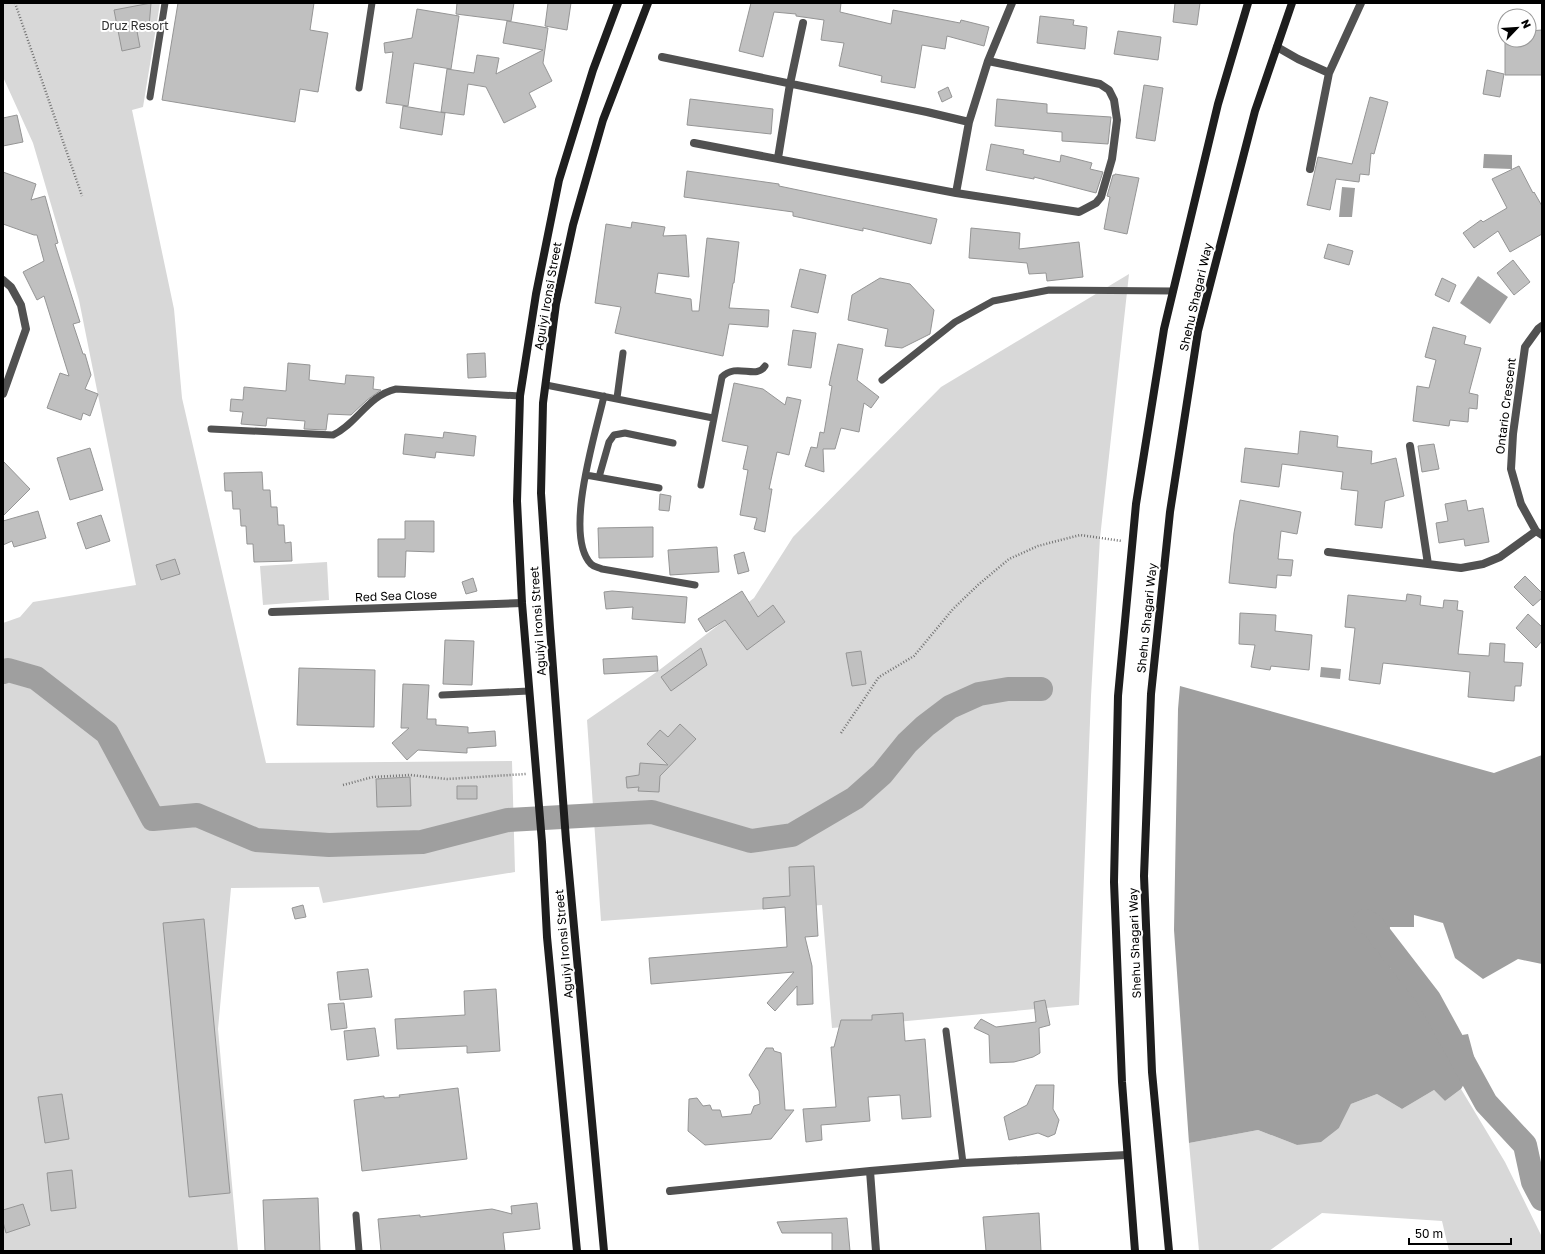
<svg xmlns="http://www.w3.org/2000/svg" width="1545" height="1254" viewBox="0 0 1545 1254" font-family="'Golos Text',sans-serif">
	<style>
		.green { fill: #d8d8d8 }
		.water { fill: #9f9f9f }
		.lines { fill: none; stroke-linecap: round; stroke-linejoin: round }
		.river { stroke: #9f9f9f; stroke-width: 24 }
		.building { fill: #c0c0c0; stroke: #959595 }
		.path { stroke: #737373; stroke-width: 2.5; stroke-dasharray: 1 2; stroke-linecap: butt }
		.lane { stroke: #515151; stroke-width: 7 }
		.street { stroke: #515151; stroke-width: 8 }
		.secondary { stroke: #1e1e1e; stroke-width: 8 }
		.labels { text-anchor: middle; stroke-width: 4; stroke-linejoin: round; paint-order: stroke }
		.park-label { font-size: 12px; fill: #2f2f2f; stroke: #fff }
		.street-label { font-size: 12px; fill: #000; stroke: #fff }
	</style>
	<rect width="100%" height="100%" fill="#fff"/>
	<path class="green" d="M 3,3 L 160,3 L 143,107 L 132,110 L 174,309 L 182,398 L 266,763 L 512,761 L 515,872 L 323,903 L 319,887 L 231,888 L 218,1029 L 238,1251 L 3,1251 L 3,623 L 20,617 L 33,602 L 136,585 L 79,300 L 33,143 L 3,77 Z
		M 1129,274 L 1100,538 L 1091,696 L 1079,1005 L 832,1028 L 822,905 L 601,921 L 587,720 L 658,671 L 754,598 L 793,537 L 941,387 Z
		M 327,562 L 329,600 L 263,605 L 260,566 Z
		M 1461,1089 L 1505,1162 L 1542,1237 L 1542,1251 L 1449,1251 L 1442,1221 L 1322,1213 L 1269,1251 L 1199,1251 L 1189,1143 L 1258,1130 L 1297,1145 L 1339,1128 L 1351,1104 L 1377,1094 L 1402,1109 L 1434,1090 L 1445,1101 Z"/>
	<path class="water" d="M 1484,154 L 1512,155 L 1512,169 L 1483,168 Z
		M 1342,187 L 1355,188 L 1352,217 L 1339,217 Z
		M 1478,276 L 1508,297 L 1490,324 L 1460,303 Z
		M 1321,667 L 1341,669 L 1340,679 L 1320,677 Z
		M 1180,686 L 1494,773 L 1542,755 L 1542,964 L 1518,959 L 1483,979 L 1455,958 L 1443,923 L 1414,915 L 1414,927 L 1390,927 L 1385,952 L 1391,969 L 1414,969 L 1436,1011 L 1445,1038 L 1468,1034 L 1476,1064 L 1461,1089 L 1445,1101 L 1434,1090 L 1402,1109 L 1377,1094 L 1351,1104 L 1339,1128 L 1321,1142 L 1297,1145 L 1258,1130 L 1189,1143 L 1174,930 L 1178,709 Z"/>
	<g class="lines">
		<path class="river" d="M 3,672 L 8,670 L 36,678 L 107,733 L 153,819 L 197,815 L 256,840 L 329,845 L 422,842 L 508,820 L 652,812 L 751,841 L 792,835 L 855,798 L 882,774 L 907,743 L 925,726 L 950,707 L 979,694 L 1008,689 L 1041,689
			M 1365,921 L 1372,925 L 1429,999 L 1486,1103 L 1525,1145 L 1533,1182 L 1542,1199"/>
	</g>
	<path class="building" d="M 151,3 L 149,27 L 136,26 L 140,47 L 122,51 L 114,10 Z
		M 178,3 L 314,3 L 310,30 L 328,33 L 318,92 L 300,89 L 295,122 L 162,100 Z
		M 457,3 L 514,3 L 511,21 L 456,14 Z
		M 548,3 L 571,3 L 567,30 L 545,26 Z
		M 751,3 L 841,3 L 840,12 L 891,24 L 893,10 L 960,23 L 961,20 L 989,27 L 984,46 L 947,36 L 945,49 L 922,45 L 915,88 L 881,82 L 882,76 L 839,66 L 844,43 L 821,40 L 824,20 L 796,16 L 796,14 L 774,12 L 763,57 L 739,51 Z
		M 1175,3 L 1200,3 L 1197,25 L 1173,22 Z
		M 417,9 L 459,16 L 451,69 L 414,63 L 408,106 L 386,103 L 393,52 L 385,53 L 384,43 L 412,38 Z
		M 1040,16 L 1074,20 L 1073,25 L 1087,27 L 1085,49 L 1037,43 Z
		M 507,21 L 548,28 L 543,63 L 552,81 L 529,93 L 536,107 L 504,123 L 486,87 L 468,84 L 464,115 L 441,112 L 447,69 L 474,73 L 477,55 L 499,58 L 496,74 L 543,50 L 503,43 Z
		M 1542,30 L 1542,75 L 1505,75 L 1505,40 L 1529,40 L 1529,31 Z
		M 1118,31 L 1161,37 L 1158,60 L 1114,54 Z
		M 1487,70 L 1504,74 L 1500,97 L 1483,94 Z
		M 1144,85 L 1163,88 L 1155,141 L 1136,138 Z
		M 948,87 L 952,97 L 942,102 L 938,92 Z
		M 1370,97 L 1388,102 L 1374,154 L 1371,153 L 1369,175 L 1360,174 L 1359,182 L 1336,179 L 1330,210 L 1307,205 L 1318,157 L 1352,164 Z
		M 690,99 L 773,109 L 771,134 L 687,125 Z
		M 997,99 L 1047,104 L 1047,113 L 1111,117 L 1108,144 L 1062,141 L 1062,132 L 995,126 Z
		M 403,106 L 445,113 L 442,135 L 400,128 Z
		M 17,115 L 23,142 L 3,146 L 3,118 Z
		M 991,144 L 1024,150 L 1023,154 L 1060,162 L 1061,155 L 1092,163 L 1090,169 L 1103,172 L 1096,193 L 1034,177 L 1034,179 L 986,170 Z
		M 1519,166 L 1533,193 L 1534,192 L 1542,206 L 1542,234 L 1510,252 L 1498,231 L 1474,248 L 1463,233 L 1481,220 L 1483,222 L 1507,208 L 1492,179 Z
		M 687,171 L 779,184 L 779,186 L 937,219 L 931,244 L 863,228 L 863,231 L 793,216 L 793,212 L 684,197 Z
		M 3,172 L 36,184 L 31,200 L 45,196 L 58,243 L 55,244 L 80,322 L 73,324 L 83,354 L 85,354 L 91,375 L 85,389 L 98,394 L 90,416 L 83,413 L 81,420 L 47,408 L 60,373 L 69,376 L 44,296 L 37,300 L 23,272 L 44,261 L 37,235 L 34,235 L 3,224 Z
		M 1115,174 L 1139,178 L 1127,234 L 1104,229 L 1110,197 L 1107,196 L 1113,175 L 1115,175 Z
		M 632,222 L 665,227 L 663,236 L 686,235 L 689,277 L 658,273 L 655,293 L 691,299 L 692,311 L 699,311 L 707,238 L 739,242 L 734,283 L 733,283 L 729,308 L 769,310 L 768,327 L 729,324 L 723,356 L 615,333 L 621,307 L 595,303 L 606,224 L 631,228 Z
		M 971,228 L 1020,233 L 1019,249 L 1079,242 L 1083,277 L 1047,281 L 1046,273 L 1029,274 L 1027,263 L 969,258 Z
		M 1328,244 L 1353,251 L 1349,265 L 1324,258 Z
		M 1513,260 L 1530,282 L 1514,295 L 1497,273 Z
		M 800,269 L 826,275 L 818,313 L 791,307 Z
		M 880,278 L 910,284 L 934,310 L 930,334 L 902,348 L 885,346 L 888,329 L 848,320 L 852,295 Z
		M 1442,278 L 1456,285 L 1449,302 L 1435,295 Z
		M 1433,327 L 1466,336 L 1464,344 L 1481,348 L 1469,393 L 1478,395 L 1477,409 L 1469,408 L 1468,422 L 1450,420 L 1449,426 L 1413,421 L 1417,386 L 1429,388 L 1436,360 L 1425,357 Z
		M 793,330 L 816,333 L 811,368 L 788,365 Z
		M 838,344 L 863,349 L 857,380 L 879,397 L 871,408 L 864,403 L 859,432 L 841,428 L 835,449 L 823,449 L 824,472 L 805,466 L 811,447 L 817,448 L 820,432 L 824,433 L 832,386 L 829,385 Z
		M 485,353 L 486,377 L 468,378 L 467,354 Z
		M 288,363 L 310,365 L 309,380 L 345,384 L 346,375 L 374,377 L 373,389 L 381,390 L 367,400 L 351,415 L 328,414 L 326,430 L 304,429 L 305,421 L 267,418 L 266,426 L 241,424 L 243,412 L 230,411 L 231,399 L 243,400 L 244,387 L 286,391 Z
		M 734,383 L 763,389 L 785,405 L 787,397 L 801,400 L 789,455 L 777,452 L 769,489 L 772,489 L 765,532 L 754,529 L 757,518 L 740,515 L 748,470 L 743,469 L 748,446 L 722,441 Z
		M 1300,431 L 1338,436 L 1337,447 L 1372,451 L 1371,464 L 1396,458 L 1404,496 L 1385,501 L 1382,528 L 1355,525 L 1358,491 L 1341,489 L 1343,472 L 1282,464 L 1279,487 L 1241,482 L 1245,448 L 1298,454 Z
		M 444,432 L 476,436 L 474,456 L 436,452 L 435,458 L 403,454 L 405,434 L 443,438 Z
		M 1434,444 L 1439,469 L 1422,472 L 1418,446 Z
		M 90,448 L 103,490 L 70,500 L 57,458 Z
		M 3,461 L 30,489 L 3,516 Z
		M 262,472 L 263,490 L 270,490 L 271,507 L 277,507 L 278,525 L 284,525 L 285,543 L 291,542 L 292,561 L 254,562 L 253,544 L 247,544 L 246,526 L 241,526 L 240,509 L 233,509 L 232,491 L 225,491 L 224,473 Z
		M 660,494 L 671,496 L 669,511 L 659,510 Z
		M 1240,500 L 1301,512 L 1297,534 L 1281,531 L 1278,559 L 1293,560 L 1291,576 L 1277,575 L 1276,588 L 1229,583 L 1234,533 Z
		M 1466,500 L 1468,511 L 1483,508 L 1489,542 L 1465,546 L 1464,539 L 1439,543 L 1436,523 L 1448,521 L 1445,504 Z
		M 38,511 L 46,538 L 14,547 L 12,541 L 3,545 L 3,521 Z
		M 101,515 L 110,541 L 86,549 L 77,523 Z
		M 405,521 L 434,521 L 434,552 L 406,551 L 405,577 L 378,577 L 378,539 L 405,539 Z
		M 653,527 L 653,557 L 599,558 L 598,528 Z
		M 717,547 L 719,572 L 670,575 L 668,550 Z
		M 744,552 L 749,571 L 738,574 L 734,555 Z
		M 175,559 L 180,574 L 161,580 L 156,565 Z
		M 1525,576 L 1542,593 L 1542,598 L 1533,606 L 1514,587 Z
		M 473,578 L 477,591 L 466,594 L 462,582 Z
		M 612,591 L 687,597 L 685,623 L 632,619 L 633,607 L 606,609 L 604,592 Z
		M 742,591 L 758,617 L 773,605 L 785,622 L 747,650 L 725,620 L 706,632 L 698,619 Z
		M 1407,594 L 1421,596 L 1420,605 L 1443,608 L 1444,600 L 1458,601 L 1457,610 L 1463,611 L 1458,654 L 1489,656 L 1490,643 L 1505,644 L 1504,662 L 1523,663 L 1521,686 L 1515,686 L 1514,701 L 1468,697 L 1470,672 L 1383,663 L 1380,684 L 1349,680 L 1355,628 L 1345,627 L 1348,595 L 1406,601 Z
		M 1240,613 L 1276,615 L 1275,631 L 1312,635 L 1309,670 L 1271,666 L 1270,670 L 1251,667 L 1255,645 L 1239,644 Z
		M 1528,614 L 1542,627 L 1542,641 L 1536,648 L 1516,628 Z
		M 445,640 L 474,641 L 472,685 L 443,684 Z
		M 701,648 L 707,665 L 671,691 L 661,677 Z
		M 861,651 L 866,684 L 852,686 L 846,653 Z
		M 657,656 L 658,671 L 604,674 L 603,659 Z
		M 299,668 L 375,670 L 374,727 L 297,725 Z
		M 403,684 L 429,685 L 427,719 L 436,719 L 436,725 L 468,727 L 468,733 L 495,731 L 496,746 L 467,748 L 467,753 L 418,750 L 407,760 L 392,743 L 409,728 L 401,728 Z
		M 680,724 L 696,739 L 660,776 L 659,792 L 638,791 L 639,787 L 627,788 L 626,777 L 639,775 L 640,763 L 668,765 L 647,744 L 660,730 L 668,737 Z
		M 410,777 L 411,806 L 377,807 L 376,779 Z
		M 457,786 L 477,786 L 477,799 L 457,799 Z
		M 814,866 L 818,936 L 805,937 L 812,966 L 813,1004 L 797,1005 L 797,986 L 775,1011 L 767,1003 L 794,972 L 651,984 L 649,958 L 787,947 L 785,907 L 763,909 L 763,898 L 790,896 L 789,867 Z
		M 303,905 L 306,917 L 295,919 L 292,908 Z
		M 204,919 L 230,1193 L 189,1197 L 163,923 Z
		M 368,969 L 372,997 L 340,1000 L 337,972 Z
		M 496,989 L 500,1051 L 467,1053 L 467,1046 L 397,1049 L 395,1019 L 465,1015 L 464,991 Z
		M 1045,1000 L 1050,1025 L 1039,1028 L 1040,1053 L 1033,1057 L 1014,1062 L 990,1063 L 989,1035 L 974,1028 L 981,1019 L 996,1027 L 1036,1022 L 1034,1002 Z
		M 344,1003 L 347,1028 L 331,1030 L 328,1004 Z
		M 903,1013 L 905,1041 L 925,1039 L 931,1117 L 902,1119 L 900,1095 L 868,1097 L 870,1121 L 821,1125 L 822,1140 L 806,1142 L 803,1109 L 836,1107 L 831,1047 L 834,1047 L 841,1020 L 872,1020 L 872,1015 Z
		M 375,1028 L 379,1056 L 347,1060 L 344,1031 Z
		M 766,1048 L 773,1048 L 774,1051 L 781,1053 L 785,1110 L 794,1110 L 771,1139 L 705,1145 L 688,1131 L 689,1099 L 697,1098 L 703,1106 L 710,1105 L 712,1110 L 720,1110 L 722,1117 L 751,1114 L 754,1106 L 760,1104 L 759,1091 L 749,1075 Z
		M 1036,1085 L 1054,1085 L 1053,1109 L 1059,1120 L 1055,1134 L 1048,1137 L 1038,1133 L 1009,1140 L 1004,1117 L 1027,1105 Z
		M 458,1088 L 467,1159 L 362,1171 L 354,1100 L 384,1096 L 384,1098 L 400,1097 L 399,1095 Z
		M 62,1094 L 69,1139 L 45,1143 L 38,1097 Z
		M 72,1170 L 76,1208 L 51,1211 L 47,1173 Z
		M 318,1198 L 320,1251 L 265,1251 L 263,1200 Z
		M 537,1203 L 540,1229 L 503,1233 L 505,1251 L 381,1251 L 378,1219 L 420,1215 L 420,1217 L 492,1209 L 512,1214 L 511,1206 Z
		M 23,1204 L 30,1225 L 6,1233 L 3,1222 L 3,1210 Z
		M 1039,1213 L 1041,1251 L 986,1251 L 983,1217 Z
		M 847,1218 L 850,1251 L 832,1251 L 832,1233 L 782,1233 L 777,1222 Z"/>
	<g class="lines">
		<path class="path" d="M 15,3 L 82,196
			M 841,733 L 879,677 L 914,656 L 953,609 L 978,585 L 1009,559 L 1038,546 L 1080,535 L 1122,541
			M 343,785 L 373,777 L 410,775 L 447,779 L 526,774"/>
		<path class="lane" d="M 359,88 L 372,3
			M 150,97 L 165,3
			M 882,380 L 955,322 L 993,301 L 1049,290 L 1173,291
			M 546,385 L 713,418
			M 604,396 C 596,432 563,535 591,564 C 594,567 598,567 602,569 L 695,585
			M 617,398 L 623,353
			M 211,429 L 333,435 C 358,423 367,396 396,389 L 520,396
			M 586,475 L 659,488
			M 599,477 L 609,442 L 614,435 L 625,433 L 673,443
			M 701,485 L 722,377 C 736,362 757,380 765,366
			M 442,695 L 529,691
			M 946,1031 L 963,1163
			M 356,1215 L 359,1251"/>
		<path class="street" d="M 1277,47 L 1298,59 L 1329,73 L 1361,3
			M 662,57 L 927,112 L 969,122
			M 694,143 L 956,193 L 1079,212 L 1096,203 L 1101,197 L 1112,159 L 1117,120 L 1114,100 L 1109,90 L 1100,84 L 988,61
			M 778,158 L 790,84 L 803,23
			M 1310,169 L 1329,73
			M 956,193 L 969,122 L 988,61 L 1012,3
			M 3,280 L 11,287 L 21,305 L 26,329 L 3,394
			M 1542,326 L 1538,329 L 1525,347 L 1513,434 L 1511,469 L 1521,504 L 1536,531 L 1542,535
			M 1410,446 L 1428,564
			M 1328,552 L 1461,568 L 1483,564 L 1500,557 L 1536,531
			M 272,612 L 522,603
			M 870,1171 L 876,1251
			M 670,1191 L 870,1171 L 963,1163 L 1127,1155"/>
		<path class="secondary" d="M 577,1251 L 547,937 L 542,842 L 522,603 L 517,501 L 520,396 L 536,294 L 559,180 L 593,70 L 618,3
			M 604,1251 L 566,840 L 550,628 L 541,493 L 543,403 L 556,304 L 573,225 L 603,120 L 648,3
			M 1135,1251 L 1122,1082 L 1114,882 L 1118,696 L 1136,504 L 1164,329 L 1218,104 L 1248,3
			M 1169,1251 L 1152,1072 L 1144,876 L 1151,694 L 1170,512 L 1198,331 L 1255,111 L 1292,3"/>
	</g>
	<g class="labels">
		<g class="park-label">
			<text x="135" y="30">Druz Resort</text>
		</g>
		<g class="street-label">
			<text transform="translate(548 296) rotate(-80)" y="4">Aguiyi Ironsi Street</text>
			<text transform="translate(1196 297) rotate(-77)" y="4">Shehu Shagari Way</text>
			<text transform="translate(1506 406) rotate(-83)" y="4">Ontario Crescent</text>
			<text transform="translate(396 596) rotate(-2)" y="4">Red Sea Close</text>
			<text transform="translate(1147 618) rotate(-84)" y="4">Shehu Shagari Way</text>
			<text transform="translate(538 621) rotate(-94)" y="4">Aguiyi Ironsi Street</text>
			<text transform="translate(1135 943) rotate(-92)" y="4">Shehu Shagari Way</text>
			<text transform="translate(564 944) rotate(-95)" y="4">Aguiyi Ironsi Street</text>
		</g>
	</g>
	<rect width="1545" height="1254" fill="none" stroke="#000000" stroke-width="8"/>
	<g transform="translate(1517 28) rotate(65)"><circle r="19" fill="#ffffff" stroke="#999999"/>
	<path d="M0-3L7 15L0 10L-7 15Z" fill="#000000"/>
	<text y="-6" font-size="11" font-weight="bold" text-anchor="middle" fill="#000000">N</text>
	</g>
	<path d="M1409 1238v6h102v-6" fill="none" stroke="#000000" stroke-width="2"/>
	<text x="1415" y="1238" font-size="12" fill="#000000" stroke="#ffffff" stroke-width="3" paint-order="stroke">50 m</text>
</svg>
